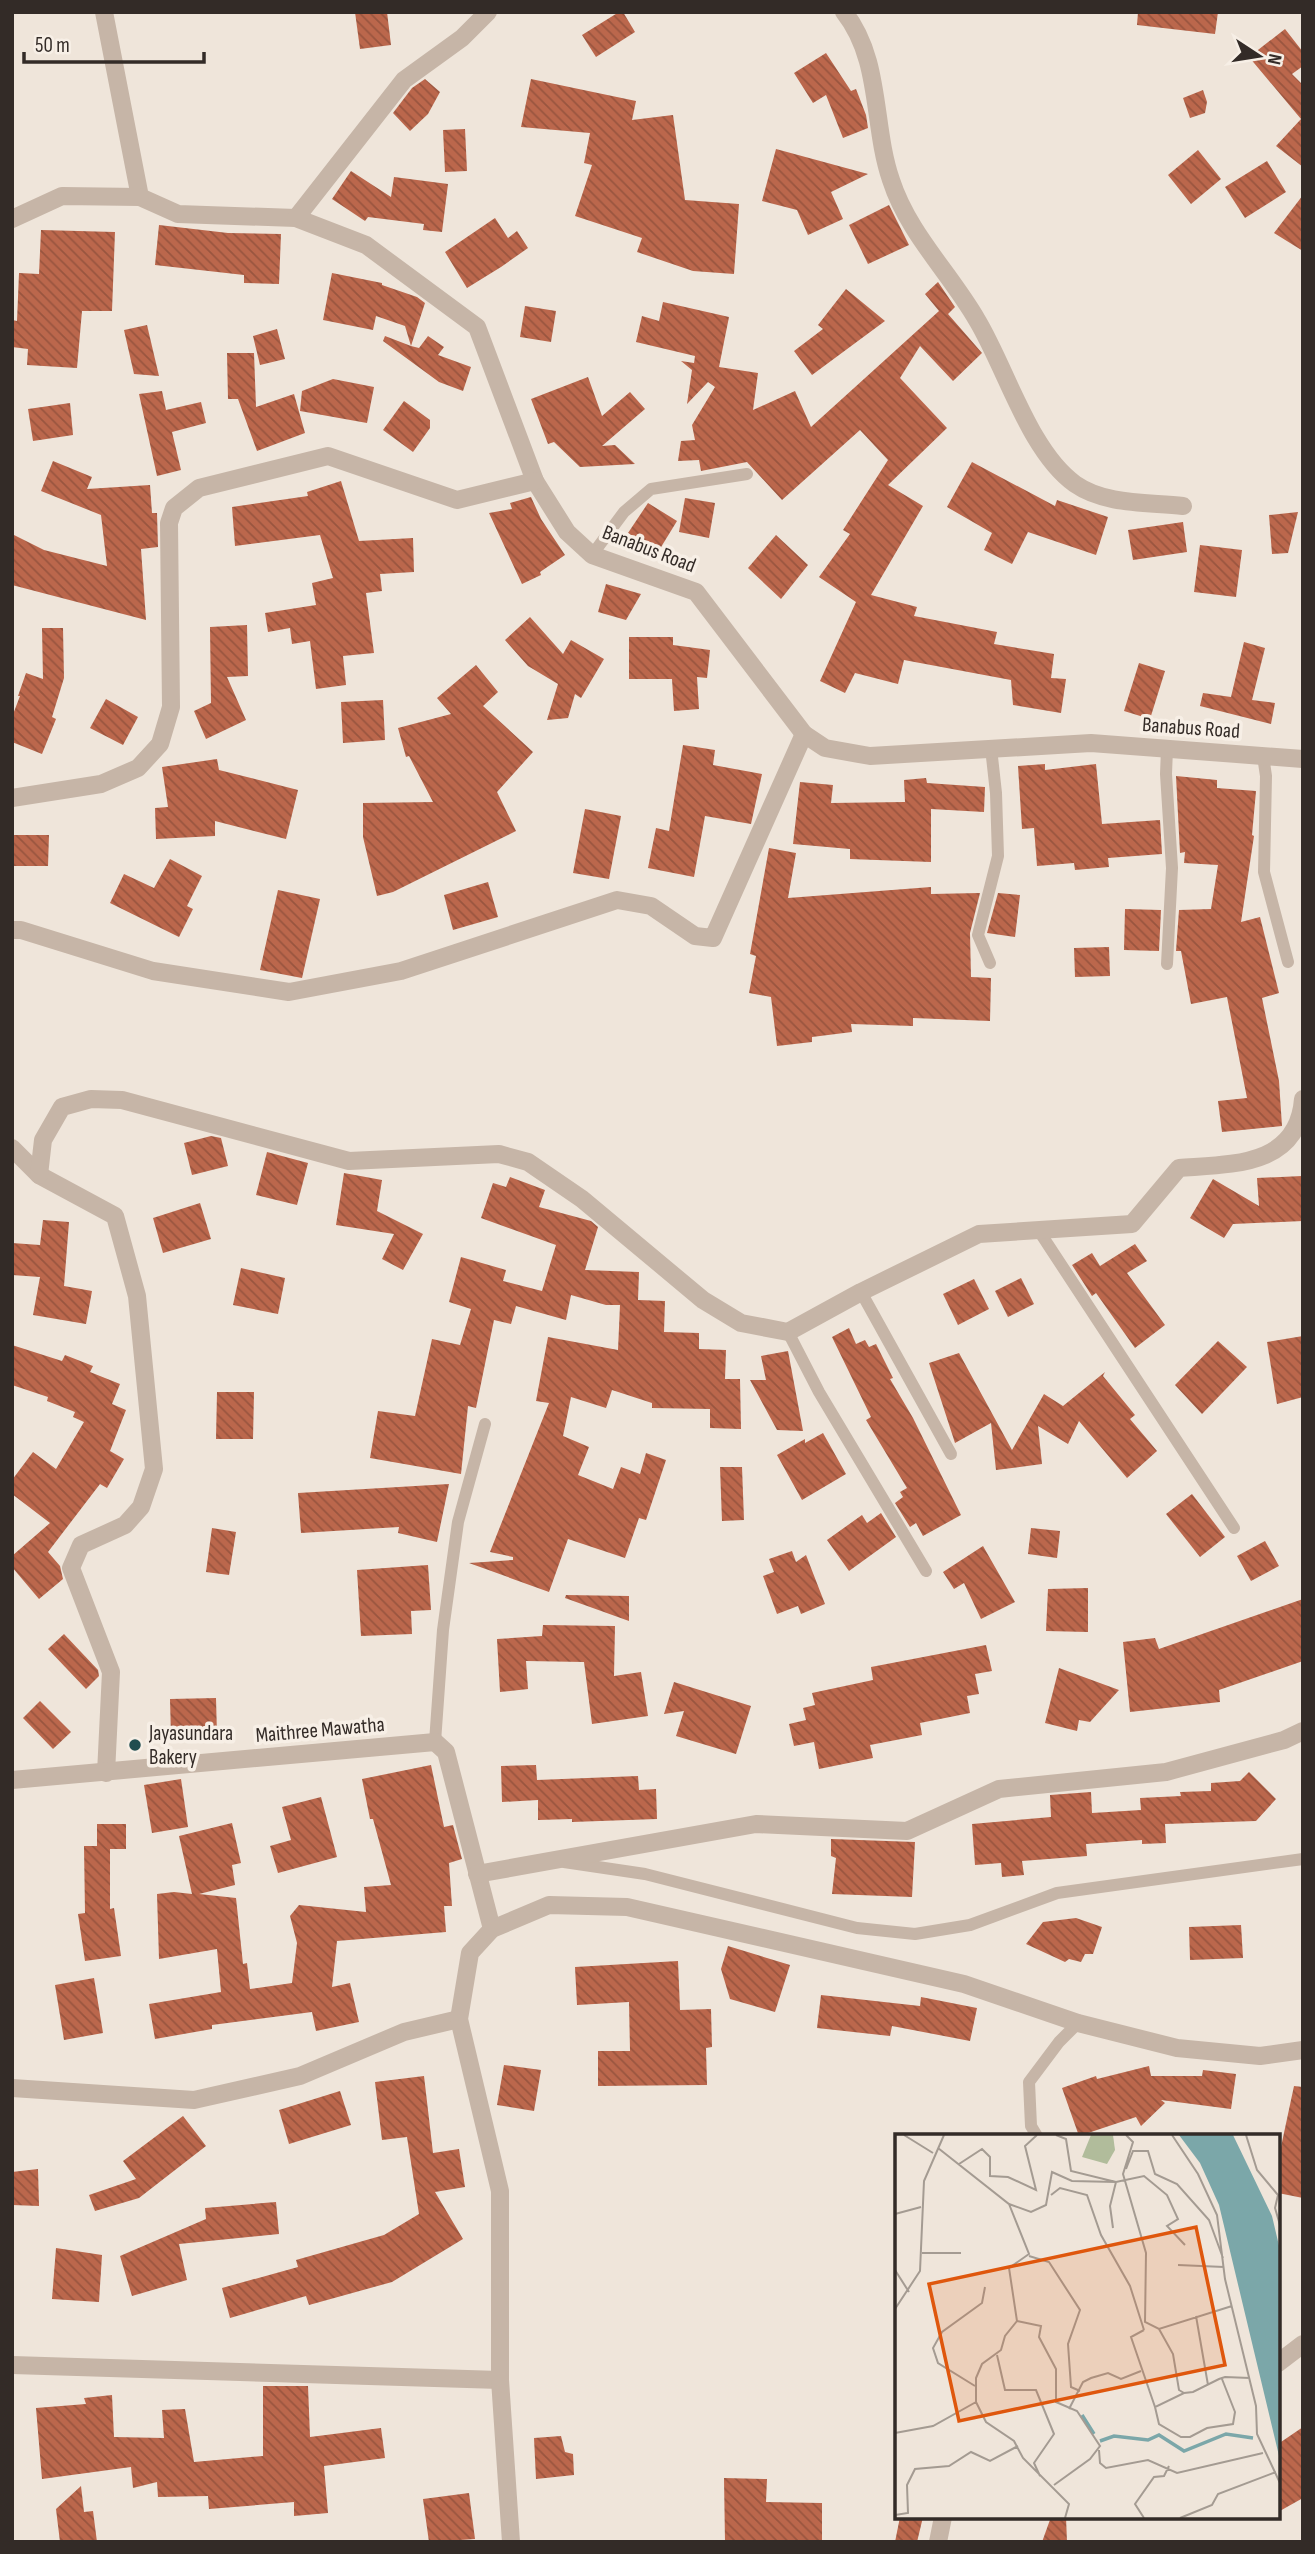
<svg xmlns="http://www.w3.org/2000/svg" width="1315" height="2554" font-family="'Sofia Sans Condensed',sans-serif">
  <style>
    .building { fill: url(#building-back-hatch) }
    .lines { fill: none; stroke-linecap: round; stroke-linejoin: round }
    .lane { stroke: #c6b5a7; stroke-width: 12 }
    .street { stroke: #c6b5a7; stroke-width: 18 }
    .poi-dot { fill: #204d50; stroke: #f7efe6; stroke-width: 2.5 }
    .labels { text-anchor: middle; dominant-baseline: central; stroke-width: 7; stroke-linejoin: round; paint-order: stroke }
    .street-label { font-size: 21px; fill: #332b27; stroke: #f7efe6 }
    .poi-label { font-size: 21px; fill: #332b27; stroke: #f7efe6; text-anchor: start }
    .inset-river { fill: none; stroke: #7ba7a9; stroke-width: 3.5 }
    .inset-road { fill: none; stroke: #a49b92; stroke-width: 2 }
    .view { fill: #df570d; fill-opacity: 0.15; stroke: #df570d; stroke-width: 3.5 }
    .inset-edge { fill: none; stroke: #332b27; stroke-width: 3.5 }
  </style>
  <defs>
    <pattern id="building-back-hatch" width="6" height="6" patternUnits="userSpaceOnUse" patternTransform="scale(1.75)"><rect width="6" height="6" fill="#bb674c"/><path d="M-1 5l2 2M0 0l6 6M5-1l2 2" fill="none" stroke="#99553f"/></pattern>
  </defs>
  <rect width="100%" height="100%" fill="#efe5da"/>
  <!-- building -->
  <g class="building">
    <polygon points="355,12 387,12 391,45 360,49"/>
    <polygon points="619,12 623,12 635,32 596,57 582,35"/>
    <polygon points="1138,12 1218,12 1215,34 1137,25"/>
    <polygon points="1285,29 1303,52 1303,66 1292,74 1303,85 1303,167 1276,146 1301,119 1249,57"/>
    <polygon points="826,53 851,91 856,89 866,115 868,128 843,138 826,95 813,103 794,73"/>
    <polygon points="425,79 440,92 428,114 410,131 393,113 412,88"/>
    <polygon points="531,79 636,101 632,120 673,115 685,200 739,204 734,274 693,271 637,252 642,238 575,216 592,165 584,163 590,133 521,127"/>
    <polygon points="1203,90 1207,102 1205,113 1190,118 1183,98"/>
    <polygon points="465,129 467,171 445,172 443,130"/>
    <polygon points="776,149 868,174 831,192 843,219 808,235 797,210 762,201"/>
    <polygon points="1198,150 1221,179 1191,204 1168,175"/>
    <polygon points="1267,161 1286,192 1245,218 1225,187"/>
    <polygon points="351,171 391,197 394,177 448,184 442,232 423,230 424,224 368,217 365,221 332,199"/>
    <polygon points="1303,195 1303,251 1274,233"/>
    <polygon points="889,205 909,245 868,264 849,225"/>
    <polygon points="495,218 508,238 517,231 528,248 501,267 467,288 445,252"/>
    <polygon points="159,225 228,233 281,234 279,284 244,283 244,275 155,265"/>
    <polygon points="41,230 115,232 112,311 82,311 77,368 27,365 28,349 12,347 12,320 17,321 19,273 39,274"/>
    <polygon points="332,273 382,283 382,285 417,297 425,303 411,346 419,348 428,336 444,347 438,355 471,367 463,391 439,382 383,341 385,336 411,346 405,326 376,316 373,330 323,320"/>
    <polygon points="938,282 955,307 948,314 982,353 953,381 920,346 900,378 947,428 888,485 923,506 871,595 917,607 914,616 997,632 994,644 1054,654 1051,678 1066,679 1061,713 1013,705 1011,680 904,660 898,684 855,673 845,693 820,681 856,602 819,577 850,534 843,530 888,460 860,430 782,500 747,462 701,471 699,460 678,461 681,441 695,440 692,425 715,387 708,382 687,404 692,370 681,361 694,363 695,356 636,342 642,316 659,321 663,302 729,317 719,367 758,373 753,410 795,391 811,427 939,311 925,294"/>
    <polygon points="846,289 885,321 812,375 794,351 823,329 818,325"/>
    <polygon points="525,306 556,311 551,342 520,337"/>
    <polygon points="147,325 159,376 134,374 124,330"/>
    <polygon points="277,329 285,359 260,365 253,336"/>
    <polygon points="227,353 254,353 256,407 294,394 305,433 257,451 238,399 228,399"/>
    <polygon points="588,377 602,416 630,392 645,409 602,446 615,445 635,464 580,467 554,442 548,444 531,399"/>
    <polygon points="333,379 374,387 367,423 300,411 302,391"/>
    <polygon points="162,391 166,410 201,402 206,423 172,432 181,470 157,476 139,394"/>
    <polygon points="404,401 430,420 430,428 413,452 383,430"/>
    <polygon points="70,403 73,435 33,441 28,409"/>
    <polygon points="53,461 92,477 87,489 150,485 152,513 157,513 158,547 141,549 146,620 12,585 12,534 44,550 107,566 101,515 41,491"/>
    <polygon points="972,462 1055,506 1057,500 1108,517 1096,555 1028,532 1012,564 984,550 992,533 947,507"/>
    <polygon points="341,481 359,541 413,538 414,572 380,574 382,591 366,593 374,653 343,656 346,685 316,689 310,641 292,644 290,628 268,632 265,613 316,605 312,583 333,578 320,535 235,546 232,507 308,496 307,492"/>
    <polygon points="531,497 541,519 565,555 540,572 541,575 522,584 489,513 512,509 510,503"/>
    <polygon points="685,498 715,503 709,538 679,532"/>
    <polygon points="648,503 677,521 658,552 628,533"/>
    <polygon points="1298,512 1288,553 1272,554 1269,515"/>
    <polygon points="1183,522 1187,552 1133,560 1128,530"/>
    <polygon points="776,535 808,565 781,599 748,568"/>
    <polygon points="1200,545 1242,550 1236,597 1194,592"/>
    <polygon points="606,584 641,594 626,620 598,612"/>
    <polygon points="530,617 563,654 571,640 604,659 581,698 575,694 568,718 547,720 558,684 528,666 505,640"/>
    <polygon points="247,625 248,676 227,677 246,720 206,739 194,711 211,703 210,627"/>
    <polygon points="42,628 63,628 64,678 52,717 56,719 42,754 12,742 12,717 20,696 18,696 26,673 43,679"/>
    <polygon points="629,637 673,637 673,645 710,650 707,678 697,677 699,709 674,711 672,679 629,679"/>
    <polygon points="1244,642 1265,648 1252,700 1275,703 1271,724 1200,706 1203,693 1231,697"/>
    <polygon points="1139,663 1165,671 1150,719 1124,711"/>
    <polygon points="476,665 498,692 483,706 533,752 497,792 516,831 393,892 377,896 363,837 363,803 433,802 409,756 406,757 398,728 451,714 437,698"/>
    <polygon points="106,699 138,717 123,745 90,728"/>
    <polygon points="383,700 385,740 343,743 341,702"/>
    <polygon points="683,745 715,750 713,765 762,774 751,824 705,816 694,877 648,868 656,828 669,831"/>
    <polygon points="217,759 219,770 298,790 286,839 215,821 215,836 156,839 155,808 168,807 162,767"/>
    <polygon points="1045,764 1045,770 1096,764 1102,824 1160,820 1162,854 1108,858 1109,867 1075,870 1074,863 1037,866 1034,828 1022,829 1018,766"/>
    <polygon points="1176,776 1217,780 1217,788 1256,791 1252,835 1254,836 1241,922 1260,917 1279,993 1262,998 1279,1081 1282,1126 1222,1132 1218,1101 1247,1098 1227,997 1191,1004 1181,951 1176,951 1179,910 1211,909 1218,865 1184,863 1185,852 1180,853"/>
    <polygon points="926,778 927,783 985,787 984,812 931,809 931,862 850,859 850,849 793,844 800,782 833,785 831,803 905,802 904,780"/>
    <polygon points="585,809 621,816 609,879 573,873"/>
    <polygon points="12,835 49,835 48,866 12,866"/>
    <polygon points="769,848 796,853 788,898 931,887 931,894 980,893 970,933 971,977 991,978 990,1021 913,1018 913,1026 851,1024 852,1032 812,1037 812,1042 777,1046 771,997 749,993 756,956 750,954"/>
    <polygon points="170,859 202,876 187,906 193,909 179,937 110,903 124,874 154,888"/>
    <polygon points="488,882 498,917 453,930 444,895"/>
    <polygon points="278,890 320,899 302,978 260,970"/>
    <polygon points="998,893 1020,895 1015,937 987,933"/>
    <polygon points="1125,909 1161,910 1159,951 1124,950"/>
    <polygon points="1109,947 1110,976 1075,977 1074,948"/>
    <polygon points="211,1136 221,1138 228,1166 192,1175 184,1143"/>
    <polygon points="267,1152 308,1163 297,1205 256,1195"/>
    <polygon points="344,1173 382,1180 377,1211 423,1234 403,1270 382,1259 394,1234 336,1225"/>
    <polygon points="1302,1176 1303,1221 1233,1224 1224,1238 1190,1218 1213,1179 1259,1206 1257,1178"/>
    <polygon points="510,1177 545,1190 539,1207 591,1221 598,1227 585,1270 639,1272 638,1300 665,1301 664,1332 699,1333 699,1349 726,1350 725,1379 740,1379 741,1429 710,1428 710,1409 652,1408 652,1403 612,1390 606,1408 571,1397 563,1436 589,1447 578,1475 613,1489 621,1467 640,1474 646,1453 666,1460 646,1520 639,1518 625,1558 568,1539 549,1592 469,1563 513,1560 513,1557 490,1552 549,1403 536,1401 548,1337 618,1350 620,1305 606,1305 571,1295 566,1320 516,1306 511,1324 494,1320 476,1408 468,1406 461,1474 370,1458 378,1411 415,1416 432,1339 460,1345 471,1309 449,1302 461,1257 506,1270 503,1281 542,1291 556,1245 481,1218 493,1183 506,1187"/>
    <polygon points="200,1203 211,1239 163,1253 153,1218"/>
    <polygon points="43,1220 69,1222 64,1286 92,1291 86,1324 33,1315 40,1277 12,1275 12,1243 40,1245"/>
    <polygon points="1135,1244 1147,1261 1127,1273 1165,1325 1135,1348 1096,1293 1092,1296 1072,1265 1092,1253 1100,1266"/>
    <polygon points="241,1268 285,1278 278,1314 233,1305"/>
    <polygon points="1021,1278 1034,1304 1008,1317 995,1291"/>
    <polygon points="974,1279 989,1309 958,1325 943,1294"/>
    <polygon points="849,1328 856,1344 865,1340 869,1347 876,1344 893,1378 890,1379 913,1418 961,1515 923,1536 916,1523 910,1527 895,1503 903,1497 900,1492 907,1488 866,1420 871,1417 832,1337"/>
    <polygon points="1303,1336 1303,1397 1277,1404 1267,1342"/>
    <polygon points="1218,1341 1247,1367 1202,1414 1175,1385"/>
    <polygon points="12,1345 62,1361 65,1355 93,1366 90,1372 120,1384 112,1404 126,1410 110,1451 124,1459 107,1488 100,1484 48,1552 60,1566 63,1579 39,1599 12,1567 12,1556 50,1523 12,1494 12,1480 33,1452 56,1469 84,1422 73,1417 75,1412 47,1401 48,1397 12,1385"/>
    <polygon points="788,1351 803,1431 777,1430 750,1380 766,1380 761,1356"/>
    <polygon points="959,1353 1012,1450 1044,1394 1063,1406 1105,1372 1103,1376 1135,1415 1130,1419 1157,1451 1127,1478 1079,1421 1068,1444 1038,1426 1042,1464 996,1470 991,1423 955,1443 929,1363"/>
    <polygon points="217,1392 254,1392 253,1439 216,1439"/>
    <polygon points="823,1433 846,1474 802,1500 777,1455 805,1439 805,1443"/>
    <polygon points="720,1467 742,1467 744,1520 722,1521"/>
    <polygon points="449,1484 437,1542 398,1533 399,1527 301,1533 298,1493"/>
    <polygon points="1192,1494 1225,1537 1200,1557 1166,1514"/>
    <polygon points="881,1513 896,1537 849,1571 827,1540 862,1515 867,1523"/>
    <polygon points="212,1528 236,1532 229,1575 206,1572"/>
    <polygon points="1031,1528 1060,1531 1057,1558 1028,1554"/>
    <polygon points="1265,1541 1279,1566 1251,1581 1237,1556"/>
    <polygon points="983,1546 1015,1602 981,1619 964,1583 954,1589 943,1572"/>
    <polygon points="792,1551 796,1562 806,1555 825,1604 801,1614 798,1606 777,1614 763,1576 774,1572 769,1559"/>
    <polygon points="428,1565 431,1610 411,1611 412,1634 361,1636 357,1570"/>
    <polygon points="1088,1588 1088,1632 1046,1631 1048,1589"/>
    <polygon points="566,1595 629,1596 629,1621 565,1598"/>
    <polygon points="1303,1599 1303,1661 1219,1690 1220,1702 1130,1712 1123,1642 1155,1638 1159,1649"/>
    <polygon points="543,1625 615,1626 614,1676 641,1672 648,1716 592,1724 584,1662 526,1661 528,1689 500,1692 497,1639 542,1636"/>
    <polygon points="64,1634 98,1670 99,1676 86,1689 48,1649"/>
    <polygon points="986,1645 992,1671 975,1674 979,1694 967,1696 970,1713 920,1723 922,1735 870,1745 873,1758 819,1769 814,1742 794,1746 789,1724 806,1720 803,1708 815,1705 812,1693 873,1680 871,1667"/>
    <polygon points="1059,1668 1119,1690 1090,1722 1079,1720 1077,1731 1045,1723"/>
    <polygon points="674,1682 751,1706 736,1754 676,1736 684,1711 664,1714"/>
    <polygon points="216,1698 217,1735 171,1737 170,1699"/>
    <polygon points="40,1701 71,1732 53,1749 23,1718"/>
    <polygon points="431,1765 444,1827 453,1825 462,1859 449,1863 452,1906 444,1906 446,1932 337,1941 332,1987 350,1983 359,2022 316,2031 312,2012 212,2025 212,2029 155,2039 149,2004 221,1992 217,1949 159,1959 157,1894 174,1892 192,1894 179,1836 232,1823 241,1863 232,1865 235,1885 199,1894 236,1898 243,1964 247,1963 250,1989 292,1983 297,1943 290,1916 299,1905 366,1912 364,1887 391,1885 373,1819 370,1819 362,1779"/>
    <polygon points="536,1765 537,1780 638,1776 639,1790 656,1789 657,1819 572,1822 572,1819 538,1820 538,1800 502,1802 501,1766"/>
    <polygon points="1249,1772 1276,1799 1256,1821 1165,1824 1166,1843 1142,1844 1142,1840 1086,1844 1087,1856 1022,1861 1024,1875 1002,1877 1001,1863 975,1865 972,1824 1051,1817 1050,1795 1091,1792 1092,1813 1141,1810 1140,1798 1181,1796 1180,1792 1211,1791 1211,1783 1240,1781"/>
    <polygon points="181,1779 188,1827 152,1833 144,1785"/>
    <polygon points="321,1797 337,1857 278,1873 270,1846 291,1840 282,1807"/>
    <polygon points="97,1824 126,1824 126,1849 110,1849 110,1909 114,1908 121,1956 85,1961 78,1914 85,1913 84,1846 97,1846"/>
    <polygon points="831,1839 915,1842 912,1897 832,1894 836,1858 831,1856"/>
    <polygon points="1076,1918 1102,1927 1093,1954 1085,1954 1081,1962 1069,1959 1065,1962 1026,1944 1043,1922"/>
    <polygon points="1241,1925 1243,1958 1190,1960 1189,1927"/>
    <polygon points="728,1946 790,1965 775,2012 730,1999 721,1969"/>
    <polygon points="678,1961 680,2010 711,2009 712,2047 706,2048 707,2085 598,2086 598,2051 630,2051 629,2002 577,2005 575,1967"/>
    <polygon points="94,1978 103,2033 64,2040 55,1985"/>
    <polygon points="821,1995 920,2006 921,1997 977,2008 970,2041 892,2026 890,2036 817,2028"/>
    <polygon points="504,2065 541,2070 534,2111 497,2105"/>
    <polygon points="1149,2066 1151,2076 1202,2076 1203,2070 1236,2074 1231,2109 1161,2100 1165,2103 1141,2126 1136,2117 1079,2136 1062,2088 1096,2076 1097,2079"/>
    <polygon points="424,2076 433,2153 459,2149 465,2187 435,2192 463,2239 392,2282 309,2305 306,2296 230,2318 222,2288 298,2267 296,2260 384,2235 419,2214 407,2137 382,2140 375,2082"/>
    <polygon points="1294,2086 1303,2087 1303,2198 1278,2193 1278,2161"/>
    <polygon points="340,2091 351,2125 289,2144 279,2110"/>
    <polygon points="183,2116 206,2146 139,2198 95,2211 89,2195 136,2179 123,2161"/>
    <polygon points="38,2169 39,2206 12,2205 12,2172"/>
    <polygon points="276,2202 279,2234 179,2244 187,2280 132,2296 120,2256 206,2219 205,2208"/>
    <polygon points="56,2248 102,2255 99,2302 52,2299"/>
    <polygon points="263,2386 308,2386 310,2437 381,2428 385,2458 324,2466 328,2513 294,2516 294,2502 209,2509 208,2496 158,2497 157,2482 133,2488 131,2467 42,2479 36,2408 86,2404 84,2398 112,2395 114,2437 164,2438 162,2410 185,2409 194,2462 263,2456"/>
    <polygon points="1303,2427 1303,2498 1278,2512 1278,2444"/>
    <polygon points="561,2436 565,2452 573,2454 574,2475 536,2479 534,2438"/>
    <polygon points="724,2478 767,2479 766,2502 822,2503 822,2542 725,2542"/>
    <polygon points="81,2486 84,2512 93,2511 97,2542 60,2542 56,2509"/>
    <polygon points="469,2493 475,2539 429,2542 423,2499"/>
    <polygon points="900,2517 923,2517 917,2542 895,2542"/>
    <polygon points="1051,2517 1066,2517 1067,2542 1042,2542"/>
  </g>
  <g class="lines">
    <!-- lane -->
    <g class="lane">
      <polyline points="592,555 624,512 651,489 747,474"/>
      <polyline points="1167,749 1166,774 1172,868 1167,964"/>
      <polyline points="1263,756 1266,776 1264,872 1288,962"/>
      <polyline points="990,963 978,935 998,856 996,793 991,748"/>
      <polyline points="1039,1231 1234,1528"/>
      <polyline points="861,1292 951,1454"/>
      <polyline points="788,1332 819,1392 926,1571"/>
      <polyline points="435,1742 443,1630 458,1522 485,1424"/>
      <polyline points="564,1862 645,1874 857,1928 915,1934 970,1925 1057,1893 1303,1859"/>
      <polyline points="1037,2136 1031,2126 1029,2082 1059,2042 1078,2023"/>
    </g>
    <!-- street -->
    <g class="street">
      <polyline points="104,12 140,197 178,214 296,218 366,245 477,327 535,481 567,532 592,555 696,592 804,734 825,748 870,756 1091,743 1303,759"/>
      <path d="M844 12C882 60 872 125 891 180 908 233 950 273 977 320 1006 368 1029 451 1075 484 1105 505 1147 502 1183 506"/>
      <polyline points="296,218 404,80 462,38 488,12"/>
      <polyline points="12,219 62,196 140,197"/>
      <polyline points="12,798 101,784 138,768 160,744 171,707 169,523 174,508 199,488 328,456 457,500 535,481"/>
      <polyline points="12,930 21,930 153,971 289,992 401,971 617,900 651,906 695,936 713,938 804,734"/>
      <polyline points="12,1148 39,1175 115,1216 137,1296 154,1469 141,1507 125,1525 81,1545 71,1568 111,1672 106,1773"/>
      <path d="M39 1175 43 1140 62 1107 91 1099 122 1100 349 1161 499 1154 528 1162 582 1199 703 1300 741 1323 788 1332 861 1292 979 1234 1132 1224 1179 1168C1231 1164 1298 1167 1303 1099"/>
      <polyline points="12,1780 435,1742 446,1752 492,1929"/>
      <polyline points="477,1874 756,1824 907,1831 999,1789 1166,1772 1284,1740 1303,1731"/>
      <polyline points="12,2088 194,2100 300,2076 404,2032 459,2019"/>
      <polyline points="1278,2363 1303,2344"/>
      <polyline points="12,2365 500,2380"/>
      <polyline points="511,2542 500,2380 500,2191 459,2019 470,1953 492,1929 549,1905 627,1907 964,1984 1078,2023 1177,2048 1260,2056 1303,2050"/>
      <polyline points="938,2542 943,2517"/>
    </g>
  </g>
  <!-- markers -->
  <circle class="poi-dot" cx="135" cy="1745" r="7"/>
  <g class="labels">
    <!-- street labels -->
    <g class="street-label">
      <text transform="translate(649 549) rotate(21)">Banabus Road</text>
      <text transform="translate(1191 728) rotate(4)">Banabus Road</text>
      <text transform="translate(320 1730) rotate(-5)">Maithree Mawatha</text>
    </g>
    <!-- poi labels -->
    <g class="poi-label">
      <text x="149" y="1733">Jayasundara<tspan x="149" dy="24">Bakery</tspan></text>
    </g>
  </g>
  <!-- overview -->
  <g transform="translate(895 2134)">
    <rect width="385" height="385" fill="#efe5da"/>
    <path d="M196 1H218L220 16 212 30 187 23Z" fill="#b1bc9b"/>
    <path d="M284 1H338L377 82 385 116V326L324 71 305 29Z" fill="#7ba7a9"/>
    <path class="inset-river" d="M187 281 199 300M205 307 219 302 253 306 264 301 289 317 331 300 358 304"/>
    <path class="inset-road" d="M9 1 38 19M161 1 171 5 176 37 221 48 215 72 218 94M231 1 238 8 228 40 251 119 250 188 264 195 337 172M277 1 303 40 322 81 330 145 361 272 362 300 385 349M351 1 362 36 383 61 380 74 385 91M43 14 114 70 136 78 151 71 157 38 177 47 221 48 249 42 272 61 283 85 272 92 290 111M64 30 87 15 95 23V42L113 43 141 56 130 12 142 1M231 35 238 17H253L260 40 282 50 314 86 328 124M156 61 165 54 192 61 206 101 235 152 249 196M0 80 26 73M27 119H66M134 122 154 128 185 176 173 210 176 253 185 257M283 131 329 133M0 136 14 158M0 175 25 137 29 47 49 1M301 182 313 251M122 187 146 192 144 203 161 235V268L182 277 205 312 195 325 159 351M264 195 278 220 284 256 289 259M249 196 236 203 260 273M102 221 110 256H141L159 300 139 329 145 342M327 245 340 278 338 290 312 294 295 303H286L264 290 260 273 289 259 298 258 324 245 330 243 355 244M80 252 43 229 38 214 47 198 87 169 90 153M81 268 91 288 119 307 128 324 174 370 170 384M174 275 188 248 196 244 213 239 226 245 246 237M0 299 38 292 81 268V244L87 230 106 216 110 202 122 187 114 134 134 120 114 70M204 316 205 329 211 334 253 326 282 339 368 319M0 381 13 379 12 351 20 335 54 332 76 318 95 327 123 312M249 384 240 370 259 343 269 342 274 332M285 384 317 371 323 360 381 338"/>
    <path class="view" d="M301 93 330 231 64 287 34 150Z"/>
    <rect width="385" height="385" class="inset-edge"/>
  </g>
  <!-- border -->
  <rect width="1315" height="2554" fill="none" stroke="#332b27" stroke-width="28"/>
  <!-- north arrow -->
  <g transform="translate(1259 56) rotate(102)" stroke="#f7efe6" stroke-width="5" paint-order="stroke">
  <path d="M0-5L12 26L0 18L-12 26Z" fill="#332b27"/>
  <text y="-10" font-size="19" font-weight="bold" text-anchor="middle" fill="#332b27">N</text>
  </g>
  <!-- scale -->
  <path d="M24 52v10h180v-10" fill="none" stroke="#332b27" stroke-width="3.5"/>
  <text x="35" y="52" font-size="21" fill="#332b27" stroke="#f7efe6" stroke-width="5" paint-order="stroke">50 m</text>
</svg>
